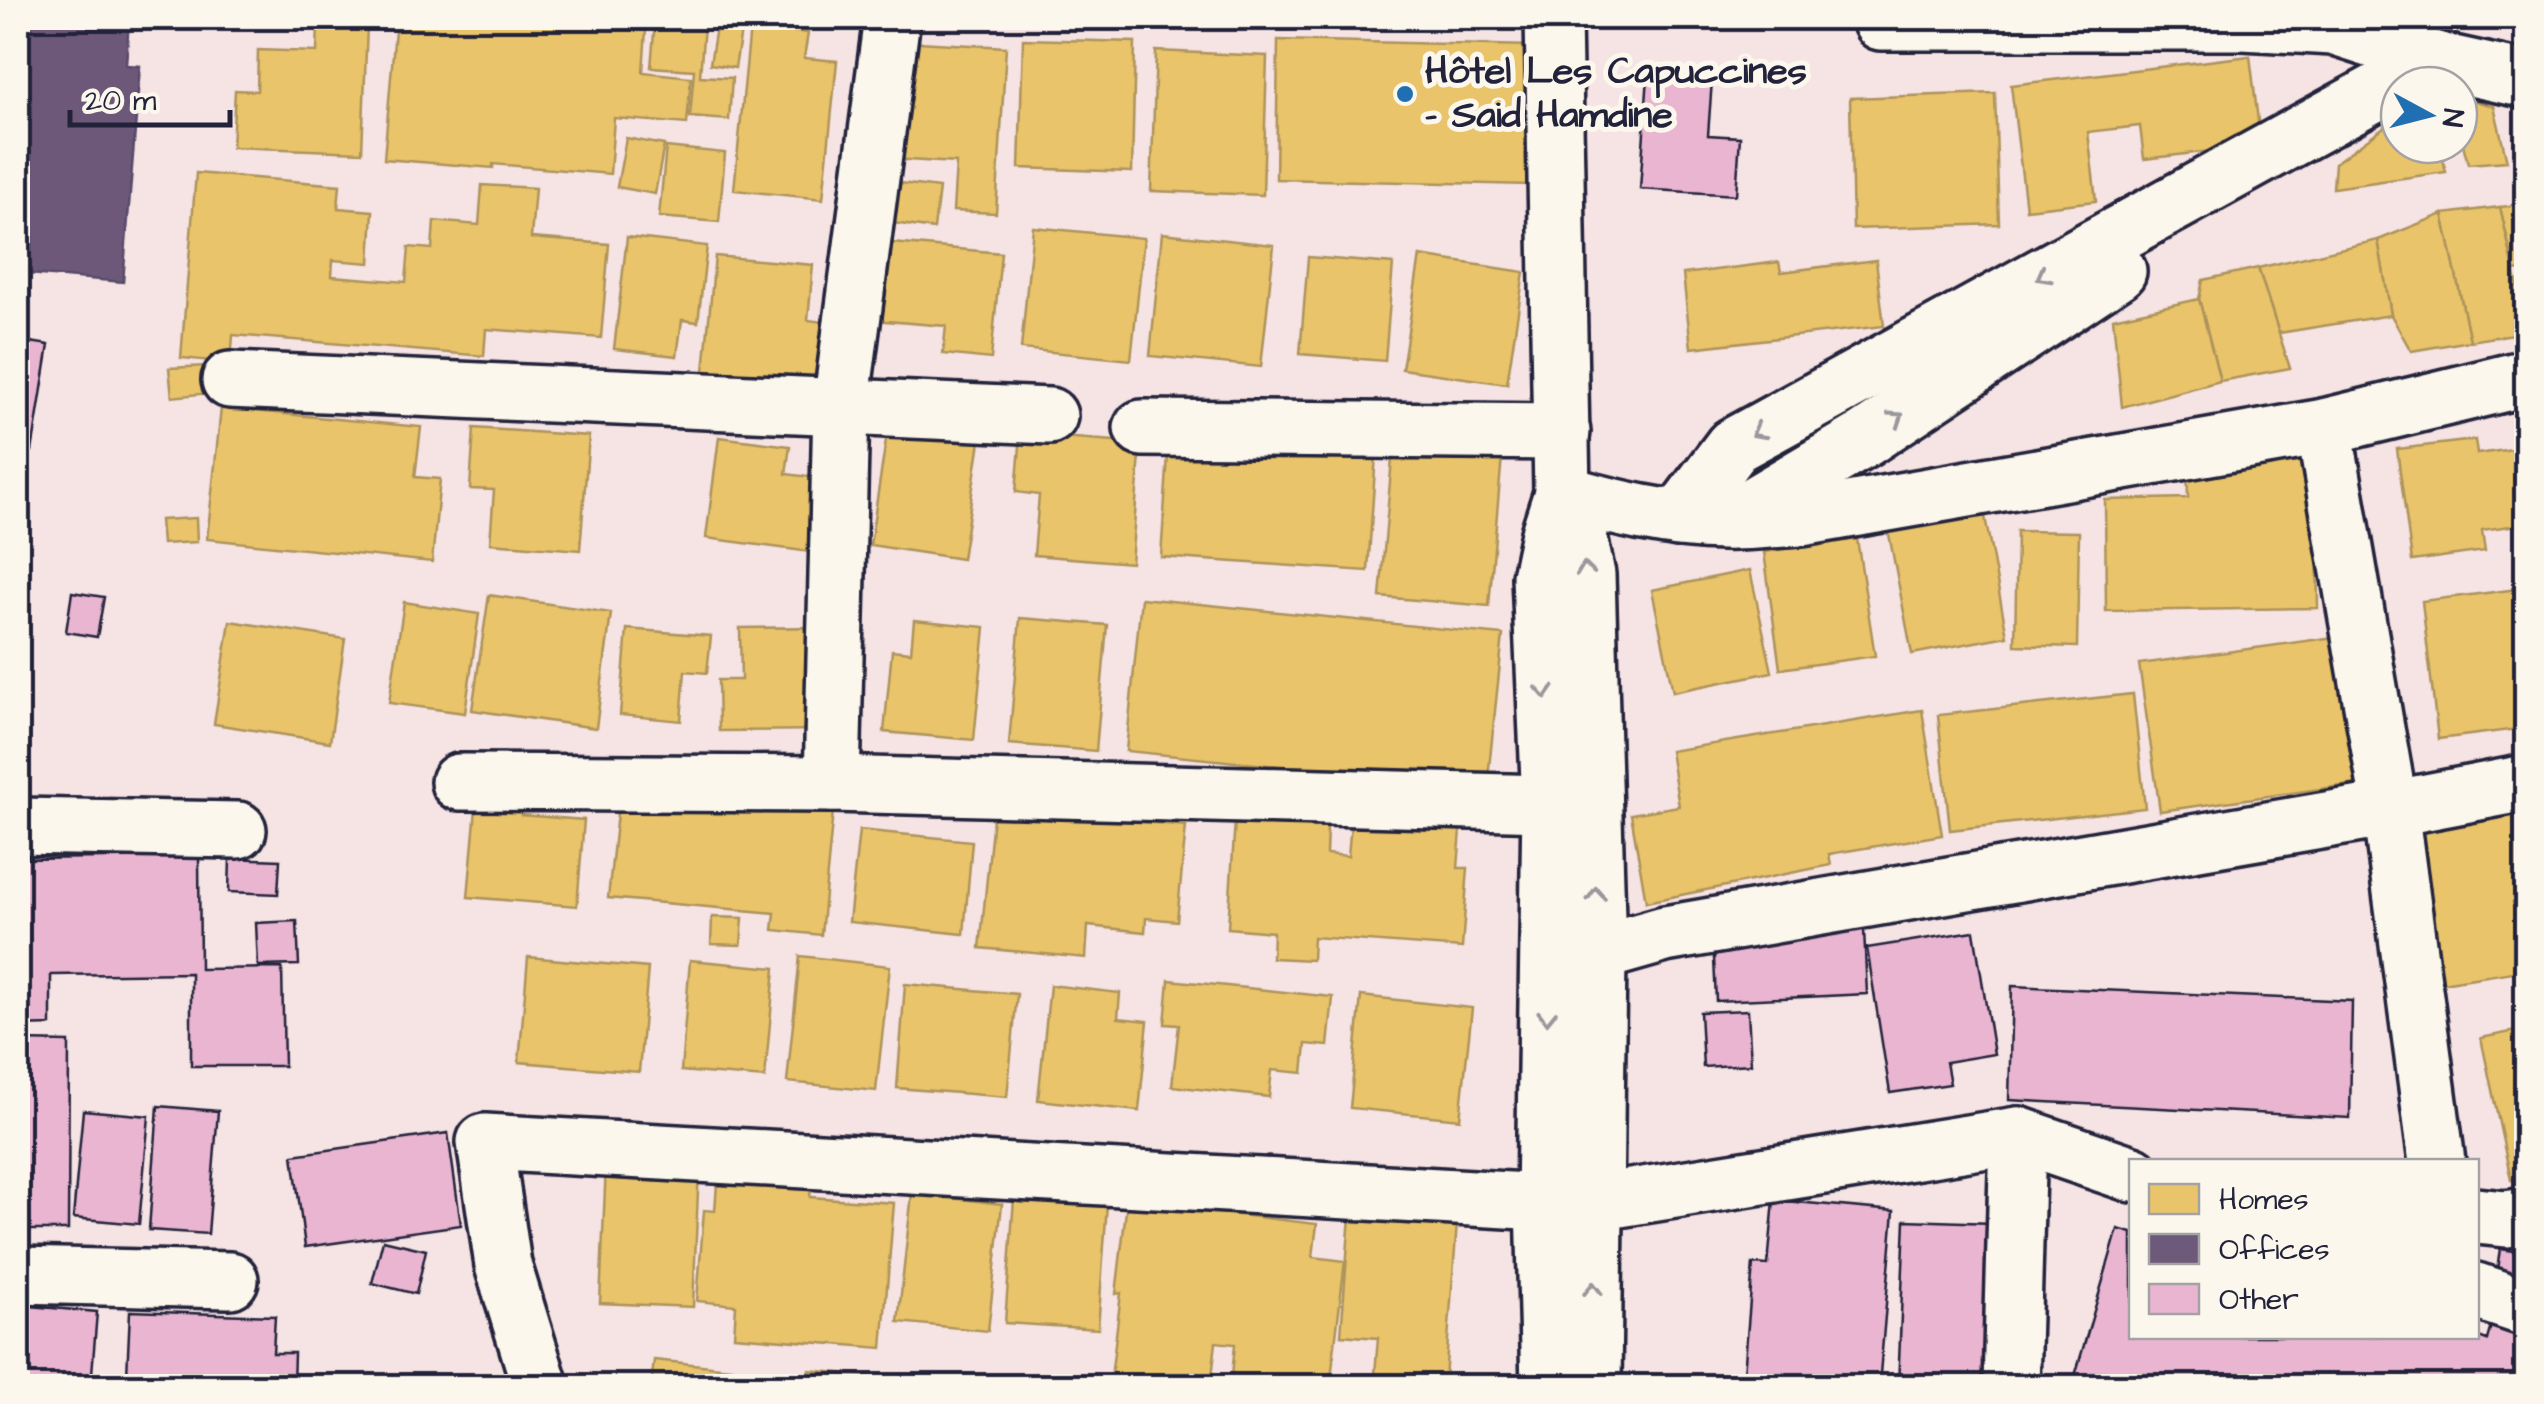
<svg xmlns="http://www.w3.org/2000/svg" width="2544" height="1404" font-family="'Architects Daughter',sans-serif">
  <style>
    .homes { fill: #e9c46a; stroke: #ad935c; stroke-width: 2.5 }
    .offices { fill: #6d597a; stroke: #564867; stroke-width: 2.5 }
    .building { fill: #eab5d0; stroke: #22223b; stroke-width: 2.5 }
    .lines { fill: none; stroke-linecap: round; stroke-linejoin: round }
    .minor-casing { stroke: #22223b; stroke-width: 62 }
    .minor { stroke: #fbf7ec; stroke-width: 55 }
    .oneway { stroke: #99979c }
    .poi-dot { fill: #1f6fb2; stroke: #fbf7ec; stroke-width: 4 }
    .labels { text-anchor: middle; dominant-baseline: central; stroke-width: 10; stroke-linejoin: round; paint-order: stroke }
    .poi-label { font-size: 38px; font-weight: bold; fill: #22223b; stroke: #fbf7ec; text-anchor: start }
  </style>
  <rect width="100%" height="100%" fill="#f6e3e4"/>
  <filter id="ink" filterUnits="userSpaceOnUse"><feTurbulence type="fractalNoise" baseFrequency=".01" numOctaves="2"/><feDisplacementMap in="SourceGraphic" scale="20" xChannelSelector="R" yChannelSelector="G"/><feConvolveMatrix kernelMatrix="1 2 1 2 8 2 1 2 1" color-interpolation-filters="sRGB"/></filter>
  <g filter="url(#ink)">
    <!-- homes -->
    <g class="homes">
      <polygon points="179,18 204,18 204,28 179,29"/>
      <polygon points="396,18 496,18 646,30 643,72 691,77 687,124 614,118 610,174 493,164 493,168 384,159"/>
      <polygon points="655,21 704,25 700,76 732,78 729,120 690,117 694,70 651,67"/>
      <polygon points="717,21 742,25 735,68 710,64"/>
      <polygon points="318,24 367,25 362,152 232,147 235,90 257,91 258,50 317,52"/>
      <polygon points="750,27 808,33 804,58 837,61 823,199 734,190"/>
      <polygon points="1023,39 1135,42 1132,172 1019,168"/>
      <polygon points="1278,40 1534,46 1531,185 1276,179"/>
      <polygon points="900,41 1006,47 996,213 953,211 956,163 892,159"/>
      <polygon points="1156,51 1267,56 1263,195 1151,191"/>
      <polygon points="2250,56 2261,145 2144,159 2140,126 2088,132 2096,201 2026,209 2011,85"/>
      <polygon points="1995,93 1999,224 1853,229 1850,98"/>
      <polygon points="2459,97 2494,106 2507,161 2468,164 2459,128"/>
      <polygon points="2399,116 2399,145 2440,145 2446,172 2333,188 2335,163"/>
      <polygon points="626,138 664,145 655,194 617,187"/>
      <polygon points="666,147 725,153 719,222 659,217"/>
      <polygon points="196,173 340,185 338,208 373,211 370,263 333,260 332,276 406,282 409,247 432,249 434,221 479,225 482,185 535,188 531,238 609,244 601,338 486,329 484,356 233,335 231,363 181,358"/>
      <polygon points="878,180 939,188 934,229 872,220"/>
      <polygon points="2526,204 2526,269 2515,271 2500,207"/>
      <polygon points="2500,207 2526,323 2526,332 2470,341 2443,214"/>
      <polygon points="2443,214 2470,341 2411,351 2391,315 2378,240"/>
      <polygon points="1033,227 1144,238 1131,360 1021,349"/>
      <polygon points="1162,233 1274,245 1261,367 1150,356"/>
      <polygon points="627,237 707,246 698,322 682,320 677,356 614,349"/>
      <polygon points="2378,240 2391,315 2279,333 2258,268"/>
      <polygon points="881,242 1001,253 991,359 943,354 946,326 874,320"/>
      <polygon points="715,256 813,265 808,320 824,322 819,381 704,371"/>
      <polygon points="1420,256 1524,272 1507,384 1402,369"/>
      <polygon points="1308,257 1393,264 1385,361 1300,354"/>
      <polygon points="1876,260 1884,326 1691,348 1683,274 1779,262 1781,272"/>
      <polygon points="2258,268 2290,368 2220,381 2199,299 2203,280"/>
      <polygon points="2199,299 2220,381 2122,407 2113,318"/>
      <polygon points="207,366 210,393 172,397 169,368"/>
      <polygon points="221,408 421,427 415,477 440,479 432,562 207,539"/>
      <polygon points="888,427 980,441 962,559 870,545"/>
      <polygon points="474,428 589,436 580,550 490,543 494,490 470,489"/>
      <polygon points="1021,434 1141,443 1131,563 1034,555 1039,495 1016,492"/>
      <polygon points="719,437 790,446 786,474 835,480 826,554 706,538"/>
      <polygon points="1169,440 1376,454 1368,571 1161,557"/>
      <polygon points="2475,440 2477,454 2513,449 2524,524 2482,530 2485,551 2412,561 2397,449"/>
      <polygon points="1393,447 1502,456 1489,606 1380,597"/>
      <polygon points="2316,461 2318,608 2106,611 2105,500 2188,498 2187,463"/>
      <polygon points="1984,511 2007,636 1912,654 1888,529"/>
      <polygon points="196,518 197,542 162,544 160,520"/>
      <polygon points="2017,531 2079,532 2077,647 2015,645"/>
      <polygon points="1857,539 1875,656 1780,669 1764,552"/>
      <polygon points="1750,570 1772,672 1673,692 1652,590"/>
      <polygon points="2526,588 2526,728 2438,739 2422,601"/>
      <polygon points="489,595 611,613 596,728 472,710"/>
      <polygon points="1141,598 1503,635 1487,787 1126,751"/>
      <polygon points="404,602 479,614 465,713 389,703"/>
      <polygon points="1020,618 1107,625 1096,751 1009,744"/>
      <polygon points="914,620 985,627 974,740 884,732 892,650 911,652"/>
      <polygon points="230,621 345,639 330,742 214,724"/>
      <polygon points="828,627 829,730 719,731 718,680 741,680 740,628"/>
      <polygon points="627,629 711,636 707,673 685,671 681,721 620,715"/>
      <polygon points="2342,636 2363,783 2160,811 2139,664"/>
      <polygon points="2133,694 2145,808 1950,830 1938,715"/>
      <polygon points="1922,710 1942,835 1829,854 1831,865 1646,902 1631,814 1679,806 1670,751"/>
      <polygon points="619,794 834,801 821,935 773,930 775,913 608,898"/>
      <polygon points="2526,794 2526,970 2442,983 2416,811"/>
      <polygon points="477,797 522,801 521,815 584,820 577,906 468,897"/>
      <polygon points="994,807 1186,826 1177,921 1146,918 1145,932 1088,926 1086,958 980,948"/>
      <polygon points="1235,819 1327,826 1326,854 1348,856 1351,823 1461,830 1458,868 1468,868 1462,948 1313,937 1312,960 1272,958 1273,932 1228,928"/>
      <polygon points="859,830 972,841 964,934 849,922"/>
      <polygon points="712,917 743,918 741,945 711,944"/>
      <polygon points="800,956 890,966 876,1091 787,1082"/>
      <polygon points="528,957 648,968 639,1072 519,1062"/>
      <polygon points="690,960 775,968 765,1078 681,1071"/>
      <polygon points="1169,980 1333,997 1328,1046 1306,1044 1303,1073 1272,1070 1269,1097 1172,1086 1179,1025 1165,1024"/>
      <polygon points="905,984 1017,994 1007,1097 897,1088"/>
      <polygon points="1050,985 1120,993 1118,1018 1148,1021 1139,1111 1038,1100"/>
      <polygon points="1361,996 1472,1008 1460,1119 1350,1108"/>
      <polygon points="2526,1029 2526,1177 2511,1180 2481,1038"/>
      <polygon points="606,1164 699,1168 693,1307 600,1303"/>
      <polygon points="718,1170 812,1177 810,1197 894,1203 882,1348 734,1336 736,1305 697,1301 704,1210 715,1211"/>
      <polygon points="912,1193 1002,1204 988,1331 898,1322"/>
      <polygon points="1014,1198 1107,1204 1098,1329 1005,1323"/>
      <polygon points="1127,1202 1317,1224 1313,1257 1345,1261 1330,1386 1231,1386 1235,1344 1216,1342 1211,1386 1110,1386 1121,1293 1116,1294"/>
      <polygon points="1350,1215 1457,1223 1445,1379 1375,1374 1378,1338 1341,1335"/>
      <polygon points="654,1360 788,1374 786,1386 651,1386"/>
      <polygon points="809,1370 970,1386 807,1386"/>
    </g>
    <!-- offices -->
    <polygon class="offices" points="18,18 129,18 126,65 140,66 123,282 18,273"/>
    <!-- building -->
    <g class="building">
      <polygon points="1648,76 1712,80 1708,135 1740,137 1736,195 1640,189"/>
      <polygon points="18,340 49,345 32,451 18,449"/>
      <polygon points="72,592 104,597 97,637 66,632"/>
      <polygon points="199,857 200,969 282,968 284,1066 191,1066 191,973 51,975 51,1025 18,1026 18,859"/>
      <polygon points="230,858 280,860 278,894 229,892"/>
      <polygon points="297,921 299,965 258,966 256,923"/>
      <polygon points="1864,929 1867,994 1716,1001 1713,937"/>
      <polygon points="1974,931 1994,1054 1946,1062 1950,1084 1890,1093 1867,948"/>
      <polygon points="2012,986 2352,1001 2350,1118 2009,1100"/>
      <polygon points="1748,1010 1751,1064 1703,1067 1700,1012"/>
      <polygon points="22,1041 69,1042 68,1230 18,1230 18,1113 21,1113"/>
      <polygon points="158,1106 218,1111 208,1234 149,1230"/>
      <polygon points="83,1110 149,1116 139,1224 73,1218"/>
      <polygon points="448,1133 461,1225 305,1247 293,1155"/>
      <polygon points="1774,1200 1894,1211 1879,1386 1743,1386 1753,1264 1768,1265"/>
      <polygon points="1905,1220 1993,1223 1987,1386 1898,1386"/>
      <polygon points="2118,1229 2132,1233 2132,1336 2476,1336 2487,1340 2492,1322 2526,1332 2526,1386 2072,1386"/>
      <polygon points="383,1240 426,1250 416,1294 372,1283"/>
      <polygon points="2500,1249 2526,1253 2526,1280 2496,1276"/>
      <polygon points="18,1305 97,1312 91,1386 18,1386"/>
      <polygon points="130,1311 275,1316 273,1353 294,1353 293,1386 105,1386 106,1375 127,1375"/>
    </g>
    <g class="lines">
      <defs>
        <g id="minor">
          <polyline points="1881,22 2243,22 2333,27 2435,60 2526,80"/>
          <polyline points="230,380 1049,416"/>
          <polyline points="2324,427 2390,809 2437,1162"/>
          <polyline points="1142,428 1562,432"/>
          <path d="M1562 493C1615 508 1668 521 1723 522 1749 523 1776 519 1802 518L2324 427 2526 378"/>
          <polyline points="1562,493 1578,532 1587,575 1598,953 1593,1386"/>
          <polyline points="1731,518 1865,439 2118,271"/>
          <polyline points="1678,519 1733,446 2435,60"/>
          <polyline points="459,782 832,784 1550,803"/>
          <polyline points="832,784 841,406 892,18"/>
          <polyline points="18,826 238,830"/>
          <polyline points="1598,953 1665,934 2390,809 2526,783"/>
          <polyline points="2476,1216 2506,1219 2526,1216"/>
          <polyline points="18,1275 230,1280"/>
          <polyline points="2476,1291 2526,1308"/>
          <polyline points="540,1386 503,1265 485,1142 1544,1202 1594,1203 2018,1135 2132,1174"/>
          <polyline points="1549,1386 1544,1202 1550,803 1540,577 1549,534 1562,493 1553,18"/>
          <polyline points="2011,1386 2018,1135"/>
        </g>
      </defs>
      <!-- minor casing -->
      <use href="#minor" class="minor-casing"/>
      <!-- minor -->
      <use href="#minor" class="minor"/>
    </g>
    <!-- one-way arrows -->
    <defs><path id="oneway-chevron" d="M-2-3.5L2.5 0L-2 3.5" fill="none" stroke-width="1.6" stroke-linecap="round" stroke-linejoin="round" transform="scale(2.5)"/></defs>
    <g class="oneway">
      <use href="#oneway-chevron" transform="translate(2043 276) rotate(151)"/>
      <use href="#oneway-chevron" transform="translate(1897 418) rotate(-34)"/>
      <use href="#oneway-chevron" transform="translate(1758 432) rotate(151)"/>
      <use href="#oneway-chevron" transform="translate(1585 569) rotate(-97)"/>
      <use href="#oneway-chevron" transform="translate(1545 692) rotate(87)"/>
      <use href="#oneway-chevron" transform="translate(1596 894) rotate(-92)"/>
      <use href="#oneway-chevron" transform="translate(1547 1017) rotate(91)"/>
      <use href="#oneway-chevron" transform="translate(1593 1289) rotate(-90)"/>
    </g>
  </g>
  <!-- markers -->
  <circle class="poi-dot" cx="1405" cy="94" r="10"/>
  <g class="labels">
    <!-- poi labels -->
    <g class="poi-label">
      <text x="1425" y="72">Hôtel Les Capuccines<tspan x="1425" dy="44">- Said Hamdine</tspan></text>
    </g>
  </g>
  <!-- margin -->
  <rect width="2544" height="1404" fill="none" stroke="#fbf7ec" stroke-width="60"/>
  <rect x="30" y="30" width="2484" height="1344" fill="none" stroke="#22223b" stroke-width="4" filter="url(#ink)"/>
  <!-- legend -->
  <rect x="2129" y="1159" width="350" height="180" fill="#fbf7ec" stroke="#a4a2a5" stroke-width="2.5"/>
  <rect x="2149" y="1184" width="50" height="30" fill="#e9c46a" stroke="#a4a2a5" stroke-width="2.5"/>
  <text x="2219" y="1209" font-size="30" fill="#22223b">Homes</text>
  <rect x="2149" y="1234" width="50" height="30" fill="#6d597a" stroke="#a4a2a5" stroke-width="2.5"/>
  <text x="2219" y="1259" font-size="30" fill="#22223b">Offices</text>
  <rect x="2149" y="1284" width="50" height="30" fill="#eab5d0" stroke="#a4a2a5" stroke-width="2.5"/>
  <text x="2219" y="1309" font-size="30" fill="#22223b">Other</text>
  <!-- north arrow -->
  <g transform="translate(2429 115) rotate(97)"><circle r="48" fill="#fbf7ec" stroke="#a4a2a5" stroke-width="2.5"/>
  <path d="M0-8L18 38L0 25L-18 38Z" fill="#1f6fb2"/>
  <text y="-15" font-size="28" font-weight="bold" text-anchor="middle" fill="#22223b">N</text>
  </g>
  <!-- scale -->
  <path d="M70 110v15h160v-15" fill="none" stroke="#22223b" stroke-width="5"/>
  <text x="85" y="110" font-size="30" fill="#22223b" stroke="#fbf7ec" stroke-width="8" paint-order="stroke">20 m</text>
</svg>
